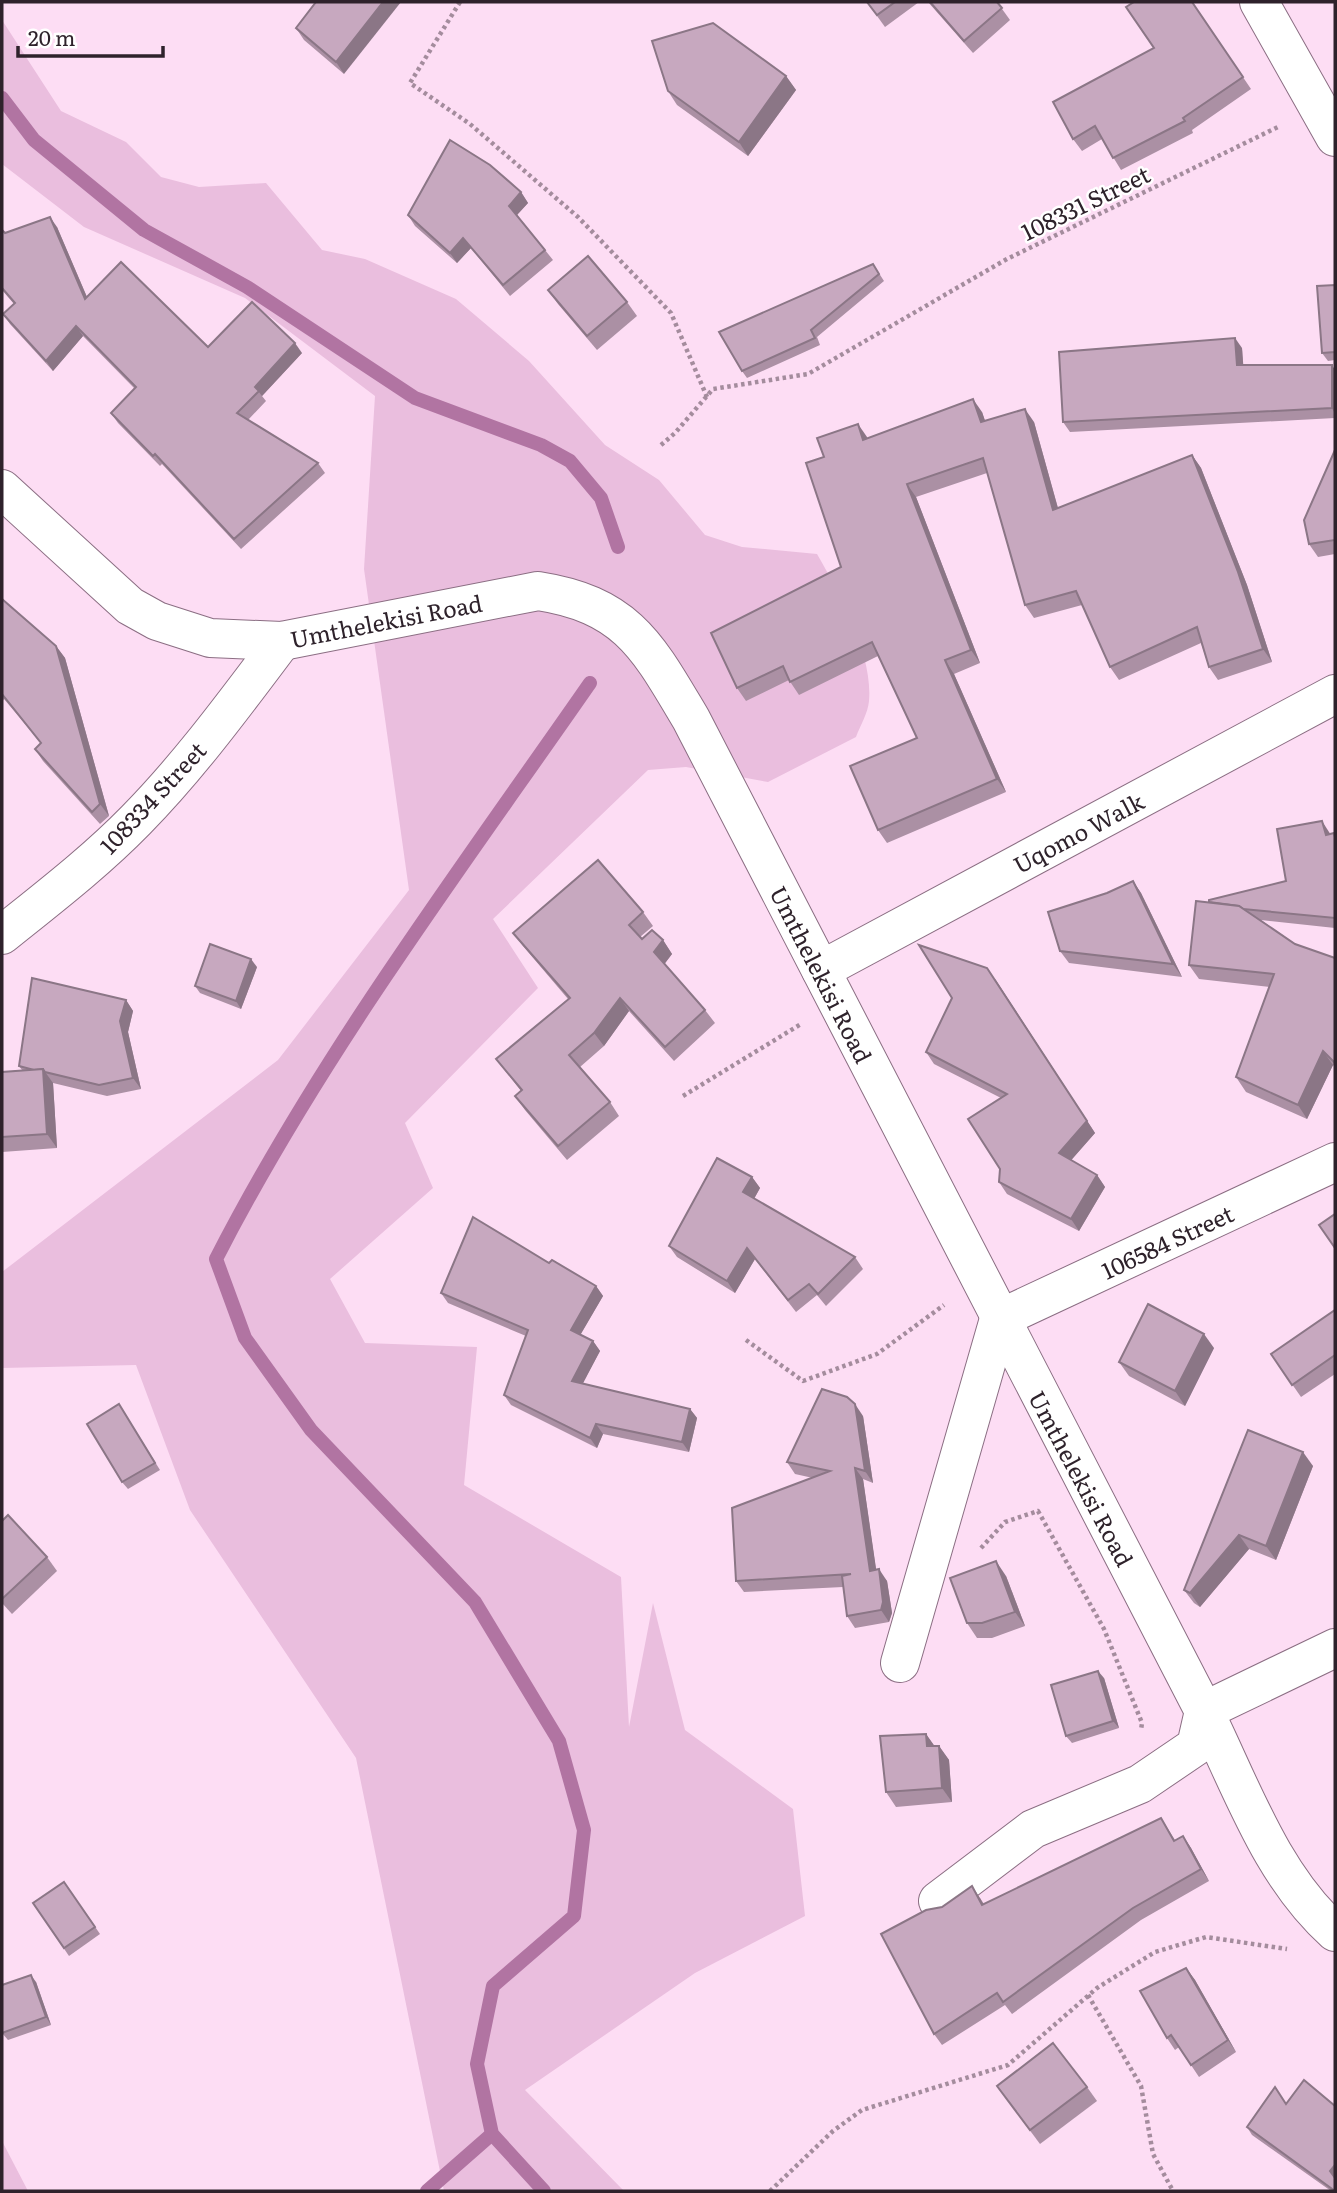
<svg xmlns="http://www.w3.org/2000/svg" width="1337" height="2193" font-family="Literata,serif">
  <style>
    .green { fill: #eabede }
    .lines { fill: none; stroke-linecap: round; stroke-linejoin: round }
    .stream { stroke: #b174a2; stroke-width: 14 }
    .minor-casing { stroke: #8b6e83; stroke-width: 40 }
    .path { stroke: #a48c9d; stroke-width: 4.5; stroke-dasharray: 3.5 3.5; stroke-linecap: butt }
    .minor { stroke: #fff; stroke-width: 38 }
    .wall { fill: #ab90a4 }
    .shaded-wall { fill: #8b7686 }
    .building { fill: #c7a8bf; stroke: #8b7686; stroke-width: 2 }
    .labels { text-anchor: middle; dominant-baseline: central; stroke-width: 5; stroke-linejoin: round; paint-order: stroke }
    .street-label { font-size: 23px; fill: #2e222b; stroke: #fff }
  </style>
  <rect width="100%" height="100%" fill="#fdddf4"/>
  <!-- green -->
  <g class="green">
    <path d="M2 20 61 111 126 142 161 177 199 187 266 183 322 250 365 259 456 299 529 361 605 445 659 480 705 535 742 547 817 554C840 594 873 654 869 701 868 713 860 726 856 737L768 782 686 767 648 770 493 919 538 988 405 1123 433 1188 330 1279 365 1343 477 1347 464 1485 621 1577 629 1727 653 1603 685 1730 793 1809 805 1916 695 1973 525 2090 624 2191H444L356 1758 190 1510 136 1365 2 1368V1272L278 1060 409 890 364 569 375 396 245 298 84 227 2 164Z"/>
    <polygon points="2,2141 28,2191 2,2191"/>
  </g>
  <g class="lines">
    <!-- stream -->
    <g class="stream">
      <polyline points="2,98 34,140 144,230 247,287 415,398 541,445 570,461 601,498 618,547"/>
      <polyline points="427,2191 492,2134"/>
      <path d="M544 2191 492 2134 477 2064 493 1986 574 1916 584 1830 559 1741 475 1602 311 1430 245 1338 216 1259C320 1056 460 870 590 683"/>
    </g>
    <defs>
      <g id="minor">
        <polyline points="1259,2 1335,137"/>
        <path d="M2 489 130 606 157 621 210 638 282 641 538 591C628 605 648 647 691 719L1204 1711C1241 1786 1271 1875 1335 1932"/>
        <path d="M2 935C48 898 95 862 136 820 190 765 236 702 282 641"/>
        <polyline points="821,970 1335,694"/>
        <polyline points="900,1663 999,1319 1335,1162"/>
        <polyline points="938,1901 1033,1829 1140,1784 1196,1746 1204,1711 1335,1648"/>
      </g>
    </defs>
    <!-- minor casing -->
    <use href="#minor" class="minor-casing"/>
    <!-- path -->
    <g class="path">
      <polyline points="460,2 410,83 470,124 578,217 671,313 707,397"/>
      <polyline points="661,445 675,433 713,389 808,374 1007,259 1280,126"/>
      <polyline points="683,1096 801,1024"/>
      <polyline points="746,1340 803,1381 877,1354 944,1305"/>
      <polyline points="981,1548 1005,1522 1038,1511 1104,1629 1142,1723 1141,1730"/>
      <polyline points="1088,1995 1141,2086 1153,2154 1173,2191"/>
      <polyline points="770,2191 833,2131 862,2110 1008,2065 1097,1988 1155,1952 1206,1937 1287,1949"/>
    </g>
    <!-- minor -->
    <use href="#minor" class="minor"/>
  </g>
  <!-- wall -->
  <g class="wall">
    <polygon points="316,2 344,74 304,40 296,28"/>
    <polygon points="867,2 919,2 885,27"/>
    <polygon points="928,2 997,2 1010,20 973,53"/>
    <polygon points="1192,2 1251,89 1192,130 1193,133 1121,170 1102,139 1082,151 1073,139 1154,48"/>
    <polygon points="786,76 796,90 748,156 677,105 668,91"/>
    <polygon points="521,192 528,203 517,215 553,260 510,296 471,248 457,263 415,226 408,215"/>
    <polygon points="57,227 87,297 208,347 302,353 262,396 266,401 248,420 318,463 325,473 241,549 162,464 160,466 118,423 111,413 135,389 83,336 53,371 10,324 3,314 14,304 2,290 2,230 5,233"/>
    <polygon points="873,264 884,281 817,337 820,345 747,378 742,371"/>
    <polygon points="1335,285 1335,360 1328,361 1322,353"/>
    <polygon points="548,290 627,302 637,316 597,350 558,304"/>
    <polygon points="1242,348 1243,365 1335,370 1335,418 1070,432 1063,422"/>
    <polygon points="982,412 985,421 1034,422 1058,508 1192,455 1201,468 1247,585 1272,662 1218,680 1209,667 1201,643 1119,680 1110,667 1082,605 1034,618 1025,605 987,473 916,497 980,663 954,674 1006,792 887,843 878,830 917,738 878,656 799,695 789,680 746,701 737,688 841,567 824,457 867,438"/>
    <polygon points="1335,450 1335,554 1318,557 1309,544"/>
    <polygon points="2,599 56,646 65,658 109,816 100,824 43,761 35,749 41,743 4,699 2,702"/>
    <polygon points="1329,832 1330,834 1334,833 1335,834 1335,928 1261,920 1295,944 1335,958 1335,1067 1333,1065 1307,1119 1246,1092 1236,1077 1270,987 1199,979 1189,965 1209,902 1286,881"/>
    <polygon points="1133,881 1141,893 1182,977 1069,963 1060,951 1107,893"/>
    <polygon points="643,912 653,926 640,937 642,939 663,940 672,954 664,964 705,1010 715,1023 674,1061 629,1011 604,1046 580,1067 610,1102 619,1116 567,1160 525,1110 515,1096 521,1091 496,1059 568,999 523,946 513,933"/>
    <polygon points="257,967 241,1009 200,993 195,986"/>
    <polygon points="995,979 1095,1133 1071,1160 1097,1175 1105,1187 1079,1231 1007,1194 999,1182 1001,1098 934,1064 926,1052"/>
    <polygon points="126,1000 133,1011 128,1032 141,1089 107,1096 53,1083 57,1148 2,1152 2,1072 22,1070 19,1066"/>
    <polygon points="752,1177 760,1188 754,1199 855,1257 863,1269 826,1306 817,1295 796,1312 755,1259 735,1293 677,1257 669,1246"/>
    <polygon points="549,1263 596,1286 603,1296 580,1335 593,1341 600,1351 582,1384 690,1409 697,1418 689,1452 603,1434 597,1448 511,1405 504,1395 526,1336 448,1303 441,1293"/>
    <polygon points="1335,1310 1335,1374 1301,1397 1271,1354"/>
    <polygon points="1214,1348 1185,1406 1129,1376 1119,1362"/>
    <polygon points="119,1404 160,1470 128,1489 122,1482"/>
    <polygon points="863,1416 873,1483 863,1479 876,1570 887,1581 892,1613 889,1622 855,1628 847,1616 843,1587 744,1592 736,1581 813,1478 795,1474 787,1462"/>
    <polygon points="1248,1430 1313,1466 1276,1560 1249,1549 1200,1607 1194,1603 1184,1590"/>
    <polygon points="2,1521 47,1557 57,1571 12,1614 2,1603"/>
    <polygon points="1006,1576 1025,1626 992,1638 977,1638 967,1623"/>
    <polygon points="1104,1678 1119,1728 1072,1743 1066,1736"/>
    <polygon points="926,1734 934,1746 939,1746 949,1760 952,1802 896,1807 886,1792"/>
    <polygon points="1161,1818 1175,1840 1183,1836 1191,1848 1209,1881 1141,1920 1012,2014 1005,2005 942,2045 934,2034 942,1907 980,1898 984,1904"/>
    <polygon points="64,1882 100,1934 69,1956 33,1903"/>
    <polygon points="1186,1968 1195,1980 1236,2052 1199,2077 1179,2047 1175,2050 1167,2038"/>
    <polygon points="36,1982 51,2025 8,2040 2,2033"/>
    <polygon points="997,2086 1087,2087 1097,2101 1040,2144"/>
    <polygon points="1286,2104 1335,2191 1331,2191 1252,2135 1247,2127"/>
  </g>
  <!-- shaded-wall -->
  <g class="shaded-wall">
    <polygon points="383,2 401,2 344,74 336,62"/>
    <polygon points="786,76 796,90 748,156 739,142"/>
    <polygon points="521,192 528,203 516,216 509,206"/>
    <polygon points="50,217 57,227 92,309 85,299"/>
    <polygon points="463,238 471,248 457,263 450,253"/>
    <polygon points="76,326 83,336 53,371 46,361"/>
    <polygon points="1235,338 1242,348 1244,375 1237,365"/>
    <polygon points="295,343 302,353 262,396 255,387"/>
    <polygon points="1332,365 1335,370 1335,414 1332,408"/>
    <polygon points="973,399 982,412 990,435 981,422"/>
    <polygon points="1025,409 1034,422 1062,523 1053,510"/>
    <polygon points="858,424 867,437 872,453 863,440"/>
    <polygon points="1192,455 1201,468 1247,585 1272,662 1263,649"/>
    <polygon points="907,484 916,497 980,663 971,650"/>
    <polygon points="56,646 65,658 109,816 100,804"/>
    <polygon points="945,660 954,674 1006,792 997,779"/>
    <polygon points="1322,821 1329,832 1334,846 1326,835"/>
    <polygon points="1133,881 1141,893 1182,977 1173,964"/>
    <polygon points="663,940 672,954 663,966 654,952"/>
    <polygon points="251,959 257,967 241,1009 236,1001"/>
    <polygon points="995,979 1095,1133 1067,1165 1059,1153"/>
    <polygon points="620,998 629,1011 604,1046 594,1033"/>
    <polygon points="126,1000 133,1011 128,1032 141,1089 133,1078 120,1021"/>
    <polygon points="1323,1051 1333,1065 1307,1119 1298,1105"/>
    <polygon points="43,1069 53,1083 57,1148 47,1134"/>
    <polygon points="1097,1175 1105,1187 1079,1231 1071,1219"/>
    <polygon points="752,1177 760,1188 751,1204 743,1192"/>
    <polygon points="747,1248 755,1259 735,1293 727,1281"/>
    <polygon points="596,1286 603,1296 578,1339 571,1330"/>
    <polygon points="1204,1334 1214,1348 1185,1406 1175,1391"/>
    <polygon points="593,1341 600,1351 579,1391 572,1381"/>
    <polygon points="855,1404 863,1416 873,1483 865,1471"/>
    <polygon points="690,1409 697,1418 689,1452 682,1442"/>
    <polygon points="596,1424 603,1434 597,1448 590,1438"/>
    <polygon points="1303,1452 1313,1466 1276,1560 1266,1546"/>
    <polygon points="855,1468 863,1479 878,1582 870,1571"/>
    <polygon points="1239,1535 1249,1549 1200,1607 1190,1593"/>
    <polygon points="996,1561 1006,1576 1025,1626 1015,1612"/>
    <polygon points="879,1569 887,1581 892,1613 889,1622 881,1610"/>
    <polygon points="1098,1671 1104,1678 1119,1728 1113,1721"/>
    <polygon points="926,1734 936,1748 927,1746"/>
    <polygon points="939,1746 949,1760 952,1802 942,1788"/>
    <polygon points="1183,1836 1191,1848 1209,1881 1201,1869"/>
    <polygon points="972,1886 980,1898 990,1917 982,1905"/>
    <polygon points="1186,1968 1195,1980 1236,2052 1228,2040"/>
    <polygon points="31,1975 36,1982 51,2025 46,2017"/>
    <polygon points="1335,2165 1335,2178 1330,2171"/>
  </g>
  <!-- building -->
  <g class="building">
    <polygon points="316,2 383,2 336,62 296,28"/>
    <polygon points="867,2 895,2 877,15"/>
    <polygon points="930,2 997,2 1002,8 964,41"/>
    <polygon points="1134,2 1192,2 1243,77 1183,118 1185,121 1113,158 1095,126 1073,139 1053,102 1154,48 1126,7"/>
    <polygon points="713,23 786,76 739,142 668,91 652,41"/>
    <polygon points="450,140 490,165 521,192 509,206 545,250 503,285 463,238 450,253 408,215"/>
    <polygon points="50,217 85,299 121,262 208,347 252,302 295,343 255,387 259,391 237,413 318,463 234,539 155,454 153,456 111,413 136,387 76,326 46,361 3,314 15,303 2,288 2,230 5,233"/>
    <polygon points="588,256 627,302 587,336 548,290"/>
    <polygon points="873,264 879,274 811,330 815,338 742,371 719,332"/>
    <polygon points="1335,285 1335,352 1322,353 1317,286"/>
    <polygon points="1235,338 1237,365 1332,365 1332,408 1063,422 1059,352"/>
    <polygon points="973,399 981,422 1025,409 1053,510 1192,455 1238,572 1263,649 1209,667 1197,627 1110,667 1076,591 1025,605 983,458 907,484 971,650 945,660 997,779 878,830 850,766 917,738 872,642 790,682 783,666 737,688 711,633 841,567 806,463 824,457 817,438 858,424 863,440"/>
    <polygon points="1335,450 1335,540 1309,544 1304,520"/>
    <polygon points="2,599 56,646 100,804 92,812 35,749 41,743 2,694"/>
    <polygon points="1322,821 1326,835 1334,833 1335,837 1335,918 1243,909 1239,906 1209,902 1209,900 1286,881 1277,829"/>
    <polygon points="598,860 643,912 629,925 642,939 652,930 663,940 654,952 705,1010 665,1047 620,998 594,1033 569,1055 610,1102 558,1146 515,1096 522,1090 496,1059 570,998 513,933"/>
    <polygon points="1133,881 1173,964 1060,951 1048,912 1107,893"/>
    <polygon points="1196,901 1239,906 1295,944 1335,958 1335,1063 1323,1051 1298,1105 1236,1077 1274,974 1189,965"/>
    <polygon points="210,944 251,959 236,1001 195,986"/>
    <polygon points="919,945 987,968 1087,1121 1059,1153 1097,1175 1071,1219 999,1182 1000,1169 968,1119 1007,1094 926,1052 952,998"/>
    <polygon points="32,978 126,1000 120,1021 133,1078 99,1085 45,1072 43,1069 34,1070 19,1066"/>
    <polygon points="43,1069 47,1134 2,1137 2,1072"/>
    <polygon points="717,1158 752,1177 743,1192 855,1257 818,1294 809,1284 788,1300 747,1248 727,1281 669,1246"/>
    <polygon points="1335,1214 1335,1248 1319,1225"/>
    <polygon points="473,1217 549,1263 552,1260 596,1286 571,1330 593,1341 572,1381 690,1409 682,1442 596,1424 590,1438 504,1395 528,1330 441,1293"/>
    <polygon points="1148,1304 1204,1334 1175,1391 1119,1362"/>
    <polygon points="1335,1310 1335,1355 1292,1385 1271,1354"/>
    <polygon points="822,1389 847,1397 855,1404 865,1471 855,1468 870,1571 879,1569 883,1602 881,1610 847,1616 842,1576 851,1574 736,1581 732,1508 830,1471 787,1462"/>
    <polygon points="119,1404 155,1463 122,1482 87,1424"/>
    <polygon points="1248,1430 1303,1452 1266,1546 1239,1535 1190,1593 1184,1590"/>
    <polygon points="8,1515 47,1557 2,1599 2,1521"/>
    <polygon points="996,1561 1015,1612 982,1623 967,1623 950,1578"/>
    <polygon points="1098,1671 1113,1721 1066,1736 1051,1685"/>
    <polygon points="926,1734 927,1746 939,1746 942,1788 886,1792 880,1736"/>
    <polygon points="1161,1818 1174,1841 1183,1836 1201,1869 1133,1908 1003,2002 997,1993 934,2034 881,1934 926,1910 942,1907 972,1886 982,1905"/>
    <polygon points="64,1882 95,1927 64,1948 33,1903"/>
    <polygon points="1186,1968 1228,2040 1191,2065 1171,2035 1167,2038 1140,1991"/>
    <polygon points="31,1975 46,2017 2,2033 2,1985"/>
    <polygon points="1053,2043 1087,2087 1030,2130 997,2086"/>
    <polygon points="1304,2080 1335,2106 1335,2165 1330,2171 1335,2178 1335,2191 1247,2127 1275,2087 1286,2104"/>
  </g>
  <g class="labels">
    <!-- street labels -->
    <g class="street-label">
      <text transform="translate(1085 202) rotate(-26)">108331 Street</text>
      <text transform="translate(386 620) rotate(-11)">Umthelekisi Road</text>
      <text transform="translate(152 797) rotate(-47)">108334 Street</text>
      <text transform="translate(1078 832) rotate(-28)">Uqomo Walk</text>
      <text transform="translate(822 974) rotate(63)">Umthelekisi Road</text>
      <text transform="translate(1167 1241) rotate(-25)">106584 Street</text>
      <text transform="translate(1082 1478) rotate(62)">Umthelekisi Road</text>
    </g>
  </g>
  <!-- border -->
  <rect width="1337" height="2193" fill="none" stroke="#2e222b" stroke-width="7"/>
  <!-- scale -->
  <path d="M18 46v10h145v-10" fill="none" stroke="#2e222b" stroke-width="3.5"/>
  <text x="28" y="46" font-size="21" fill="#2e222b" stroke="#ffffff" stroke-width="5" paint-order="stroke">20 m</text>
</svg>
